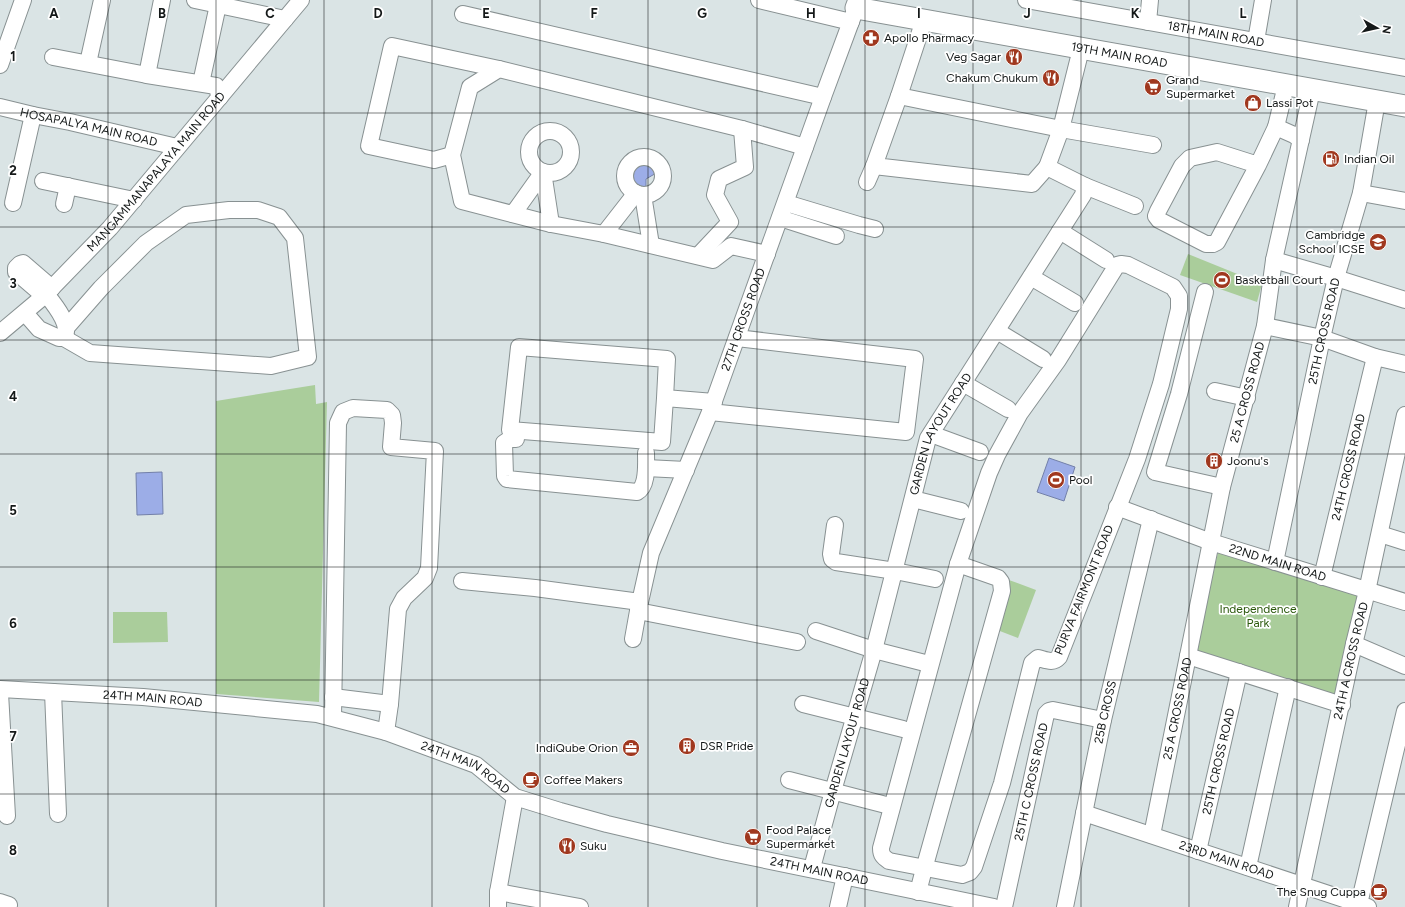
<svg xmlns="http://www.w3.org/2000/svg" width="1405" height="907" font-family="Figtree,sans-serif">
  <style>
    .green { fill: #aacd9b }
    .water { fill: #9cade7; stroke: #7380a9 }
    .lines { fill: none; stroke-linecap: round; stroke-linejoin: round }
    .minor-casing { stroke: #889192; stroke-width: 18 }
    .major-casing { stroke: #889192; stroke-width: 23 }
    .minor { stroke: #fff; stroke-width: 16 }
    .major { stroke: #fff; stroke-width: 21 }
    .grid { fill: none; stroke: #141818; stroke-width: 1; stroke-opacity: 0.55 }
    .labels { text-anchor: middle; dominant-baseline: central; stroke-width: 3.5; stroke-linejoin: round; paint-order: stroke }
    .street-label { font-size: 12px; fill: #141818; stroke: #fff }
    .poi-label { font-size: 12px; fill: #141818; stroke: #fff; text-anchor: start }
    .park-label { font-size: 12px; fill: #2b590c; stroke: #fff }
    .grid-label { font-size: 13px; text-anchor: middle; font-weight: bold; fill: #141818; stroke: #fff; stroke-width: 3.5; stroke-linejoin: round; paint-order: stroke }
  </style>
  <rect width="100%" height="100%" fill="#dae4e5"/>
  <!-- green -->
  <g class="green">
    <polygon points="1188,254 1262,284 1257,302 1180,275"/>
    <polygon points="315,385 316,404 327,402 319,702 216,694 216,401"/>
    <polygon points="1219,548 1358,595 1335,695 1196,650"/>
    <polygon points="1009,580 1036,590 1018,638 992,628"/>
    <polygon points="113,612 167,612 168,642 113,643"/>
  </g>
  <!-- water -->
  <g class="water">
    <polygon points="633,161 644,163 652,162 656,166 658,172 646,179 646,186 644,190 638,192 635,183 627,182 625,179 629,165"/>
    <polygon points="1049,458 1075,467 1064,501 1037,492"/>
    <polygon points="162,472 163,514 137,515 136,473"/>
  </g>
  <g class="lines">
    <defs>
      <g id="minor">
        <polyline points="195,0 285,19"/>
        <polyline points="759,0 851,22"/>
        <path id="s1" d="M1026 0 1405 68"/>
        <polyline points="463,14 823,97"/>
        <polyline points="924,20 899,96 874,166 1032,184 1047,167"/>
        <polyline points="1148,22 1150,0"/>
        <polyline points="1256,41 1263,0"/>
        <polyline points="53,57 147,75 216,86 220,97"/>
        <polyline points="88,63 102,0"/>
        <polyline points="0,65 23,0"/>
        <polyline points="147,75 162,0"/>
        <polyline points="201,83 218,5"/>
        <polyline points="899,96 1061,129 1153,145"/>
        <path id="s2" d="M0 107 33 115 70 122 177 147"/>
        <polyline points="1276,127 1294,135 1301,140"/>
        <circle cx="550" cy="152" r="21"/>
        <polyline points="452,155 434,160 369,146 392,46 499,69"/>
        <circle cx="644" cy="176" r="19"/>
        <polyline points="1258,165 1217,152 1190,158 1182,166 1158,211 1156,216 1159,220 1206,244 1213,244 1217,242 1258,165 1276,127 1286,85"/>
        <polyline points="543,172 551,224"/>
        <polyline points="43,181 134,200"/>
        <polyline points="867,182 874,166"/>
        <polyline points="1085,186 1135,206"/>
        <polyline points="1361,193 1405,201"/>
        <polyline points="643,195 651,245"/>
        <polyline points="13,203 33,115"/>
        <polyline points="786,203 859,225 875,229"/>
        <polyline points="64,204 68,186"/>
        <polyline points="513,214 543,172"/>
        <polyline points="780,218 836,236"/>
        <polyline points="1060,231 1106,260"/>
        <polyline points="604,234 636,193"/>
        <polyline points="767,254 731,246 713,260 604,234 551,224 462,201 452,155 470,87 499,69 742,129 805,147"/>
        <polyline points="698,256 730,222 715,195 719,179 745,167 742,129"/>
        <polyline points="1274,260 1336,278 1405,300"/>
        <path d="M1121 264 1128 265 1173 287 1179 296V309L1161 384 1137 459 1059 657C1053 664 1046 660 1038 658L1032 663 1002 783 974 867 970 872 962 875 889 861C883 857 881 855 881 848L958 564 989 473 997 455 1020 413 1058 360 1117 265Z"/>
        <polyline points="1031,277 1075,303"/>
        <polyline points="1205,292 1179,394 1155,472 1222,487"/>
        <polyline points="44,296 16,272 16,268 20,264 23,263 52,288"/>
        <path d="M25 313 39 329 59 338H64C72 325 54 304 46 294"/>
        <polyline points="1265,326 1322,338 1375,357 1405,364"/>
        <polyline points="997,331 1043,359"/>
        <path id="s3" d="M0 333 44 296 110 228 301 0"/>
        <polyline points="64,338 90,353 271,366 308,357 295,238 279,217 258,210 229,210 186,215 146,243 101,288 66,328"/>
        <polyline points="963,383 1008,409"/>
        <polyline points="1215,391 1247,398"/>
        <polyline points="665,398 662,442 510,430 519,347 667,359 665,398 714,402"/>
        <polyline points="710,412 906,432 915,359 737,338"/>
        <polyline points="931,434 980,452"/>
        <path d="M516 439H510L504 443 505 476 507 479 637 492C648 486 646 465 646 453"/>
        <polyline points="646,468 686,470"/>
        <polyline points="913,499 961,511"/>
        <path id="s4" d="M1117 507 1211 542 1405 602"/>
        <polyline points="835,525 831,554 832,559 836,562 895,571 935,579"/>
        <polyline points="1380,534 1405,542"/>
        <path id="s5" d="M1275 562 1322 338 1336 278 1361 193 1377 101"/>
        <path id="s6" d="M1322 577 1375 357"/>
        <polyline points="462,581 535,588 640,602"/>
        <polyline points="638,611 797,642"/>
        <polyline points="816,631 874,650 925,663"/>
        <path id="s7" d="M633 639 638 611 651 553 710 412 823 97 856 8"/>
        <polyline points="1354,644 1405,666"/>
        <polyline points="1188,656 1342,705"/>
        <path id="s8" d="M0 689 143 697 317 714 386 732 476 765 515 797 560 811 607 824 722 851 994 907"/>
        <polyline points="53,692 58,814"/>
        <polyline points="0,693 7,816"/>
        <polyline points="333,697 390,704"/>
        <polyline points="803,704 903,729"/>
        <polyline points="333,717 338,423 343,412 353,408 387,410 392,415 393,423 391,447 435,451 429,568 425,578 404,598 398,609 390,704 386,732"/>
        <polyline points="789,780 886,805"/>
        <path id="s9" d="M1084 813 1368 907"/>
        <path id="s10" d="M1152 835 1222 487 1265 326 1274 260 1312 90"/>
        <path id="s11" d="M1198 851 1239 672"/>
        <polyline points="1248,867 1288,687"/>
        <path id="s12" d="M812 868 833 791 874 650 928 438 1083 195 1085 186 1047 167 1061 129 1081 49"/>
        <polyline points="498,892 580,907"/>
        <polyline points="918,892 924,869 1002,591 1001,582 998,578 958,564"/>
        <polyline points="0,902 9,905"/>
        <polyline points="1359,904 1405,711"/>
        <polyline points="498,907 498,892 515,797"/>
        <polyline points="838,907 845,876"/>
        <path id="s13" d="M1004 907 1046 714 1049 711 1053 710 1103 720"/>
        <path id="s14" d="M1065 907 1103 720 1151 519"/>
        <path id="s15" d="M1297 907 1354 644 1367 591 1405 415"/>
      </g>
      <g id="major">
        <path id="s16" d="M859 0 856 8 1405 106"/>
      </g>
    </defs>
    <!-- minor casing -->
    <use href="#minor" class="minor-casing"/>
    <!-- major casing -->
    <use href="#major" class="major-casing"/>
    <!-- minor -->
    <use href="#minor" class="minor"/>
    <!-- major -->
    <use href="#major" class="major"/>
  </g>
  <!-- grid -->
  <path class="grid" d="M108 0V907M216 0V907M324 0V907M432 0V907M540 0V907M648 0V907M757 0V907M865 0V907M973 0V907M1081 0V907M1189 0V907M1297 0V907M0 113H1405M0 227H1405M0 340H1405M0 454H1405M0 567H1405M0 680H1405M0 794H1405"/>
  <!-- icons -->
  <defs>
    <symbol id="pharmacy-disc" viewBox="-11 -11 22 22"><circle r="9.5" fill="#a0381f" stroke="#fff"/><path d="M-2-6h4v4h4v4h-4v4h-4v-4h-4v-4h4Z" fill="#fff"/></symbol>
    <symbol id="restaurant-disc" viewBox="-11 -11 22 22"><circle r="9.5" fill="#a0381f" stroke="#fff"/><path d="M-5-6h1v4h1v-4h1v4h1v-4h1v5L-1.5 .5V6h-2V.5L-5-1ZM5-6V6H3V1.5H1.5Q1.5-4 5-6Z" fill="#fff"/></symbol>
    <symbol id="supermarket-disc" viewBox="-11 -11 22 22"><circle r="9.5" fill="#a0381f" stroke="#fff"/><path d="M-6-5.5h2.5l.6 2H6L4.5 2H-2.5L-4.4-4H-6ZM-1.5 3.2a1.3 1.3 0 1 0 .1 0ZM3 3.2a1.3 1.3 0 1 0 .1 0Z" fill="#fff"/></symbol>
    <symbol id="shop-disc" viewBox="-11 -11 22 22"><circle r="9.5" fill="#a0381f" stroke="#fff"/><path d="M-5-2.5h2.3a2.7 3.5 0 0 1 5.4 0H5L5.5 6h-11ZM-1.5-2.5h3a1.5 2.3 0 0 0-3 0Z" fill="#fff"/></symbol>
    <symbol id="fuel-disc" viewBox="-11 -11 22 22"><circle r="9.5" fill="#a0381f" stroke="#fff"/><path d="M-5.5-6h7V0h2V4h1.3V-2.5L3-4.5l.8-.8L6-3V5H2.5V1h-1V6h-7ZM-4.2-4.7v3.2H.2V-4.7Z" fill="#fff"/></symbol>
    <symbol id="school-disc" viewBox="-11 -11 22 22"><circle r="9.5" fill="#a0381f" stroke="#fff"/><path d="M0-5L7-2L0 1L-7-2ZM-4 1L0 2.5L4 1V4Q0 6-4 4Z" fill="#fff"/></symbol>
    <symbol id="stadium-disc" viewBox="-11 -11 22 22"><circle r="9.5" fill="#a0381f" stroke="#fff"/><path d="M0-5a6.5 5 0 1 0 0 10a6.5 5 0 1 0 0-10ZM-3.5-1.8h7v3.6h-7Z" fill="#fff"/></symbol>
    <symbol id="building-disc" viewBox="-11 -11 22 22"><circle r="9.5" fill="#a0381f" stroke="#fff"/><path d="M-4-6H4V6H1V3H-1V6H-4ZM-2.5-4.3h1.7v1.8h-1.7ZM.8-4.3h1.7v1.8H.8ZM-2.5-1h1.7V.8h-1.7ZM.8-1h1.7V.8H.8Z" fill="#fff"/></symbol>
    <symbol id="office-disc" viewBox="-11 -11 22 22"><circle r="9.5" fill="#a0381f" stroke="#fff"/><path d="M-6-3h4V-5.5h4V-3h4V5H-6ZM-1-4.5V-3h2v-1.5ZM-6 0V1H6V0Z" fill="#fff"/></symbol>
    <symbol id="cafe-disc" viewBox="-11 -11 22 22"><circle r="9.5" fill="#a0381f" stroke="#fff"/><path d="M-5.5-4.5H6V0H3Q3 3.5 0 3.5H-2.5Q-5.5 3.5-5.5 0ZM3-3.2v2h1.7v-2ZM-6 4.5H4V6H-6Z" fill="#fff"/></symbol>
  </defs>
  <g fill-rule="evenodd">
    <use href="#pharmacy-disc" x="861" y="28" width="20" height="20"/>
    <use href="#restaurant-disc" x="1004" y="47" width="20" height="20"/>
    <use href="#restaurant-disc" x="1041" y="68" width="20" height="20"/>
    <use href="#supermarket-disc" x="1143" y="77" width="20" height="20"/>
    <use href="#shop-disc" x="1243" y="93" width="20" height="20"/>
    <use href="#fuel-disc" x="1321" y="149" width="20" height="20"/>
    <use href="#school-disc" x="1368" y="232" width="20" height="20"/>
    <use href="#stadium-disc" x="1212" y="270" width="20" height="20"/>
    <use href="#building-disc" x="1204" y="451" width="20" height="20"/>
    <use href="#stadium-disc" x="1046" y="470" width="20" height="20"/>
    <use href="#building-disc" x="677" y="736" width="20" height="20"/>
    <use href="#office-disc" x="621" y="738" width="20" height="20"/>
    <use href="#cafe-disc" x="521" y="770" width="20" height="20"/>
    <use href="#supermarket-disc" x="743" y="827" width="20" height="20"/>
    <use href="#restaurant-disc" x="557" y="836" width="20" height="20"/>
    <use href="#cafe-disc" x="1369" y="882" width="20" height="20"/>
  </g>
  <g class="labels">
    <!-- street labels -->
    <g class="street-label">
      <text stroke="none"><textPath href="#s1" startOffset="193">18TH MAIN ROAD</textPath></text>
      <text stroke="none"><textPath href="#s16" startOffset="276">19TH MAIN ROAD</textPath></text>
      <text stroke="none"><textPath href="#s2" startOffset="91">HOSAPALYA MAIN ROAD</textPath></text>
      <text stroke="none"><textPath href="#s3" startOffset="225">MANGAMMANAPALAYA MAIN ROAD</textPath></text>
      <text stroke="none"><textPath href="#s7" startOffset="339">27TH CROSS ROAD</textPath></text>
      <text stroke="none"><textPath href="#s5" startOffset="236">25TH CROSS ROAD</textPath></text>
      <text stroke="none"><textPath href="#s10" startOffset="453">25 A CROSS ROAD</textPath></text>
      <text stroke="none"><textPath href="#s12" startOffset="454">GARDEN LAYOUT ROAD</textPath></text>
      <text stroke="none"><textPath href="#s6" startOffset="113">24TH CROSS ROAD</textPath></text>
      <text stroke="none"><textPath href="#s4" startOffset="170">22ND MAIN ROAD</textPath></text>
      <text transform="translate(1084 590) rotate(-68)">PURVA FAIRMONT ROAD</text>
      <text stroke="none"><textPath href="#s15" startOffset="252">24TH A CROSS ROAD</textPath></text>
      <text stroke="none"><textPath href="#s8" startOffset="153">24TH MAIN ROAD</textPath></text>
      <text stroke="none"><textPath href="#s10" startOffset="129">25 A CROSS ROAD</textPath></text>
      <text stroke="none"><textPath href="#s14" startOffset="199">25B CROSS</textPath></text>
      <text stroke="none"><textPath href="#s12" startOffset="130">GARDEN LAYOUT ROAD</textPath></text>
      <text stroke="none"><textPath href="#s11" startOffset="92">25TH CROSS ROAD</textPath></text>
      <text stroke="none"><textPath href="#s8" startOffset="477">24TH MAIN ROAD</textPath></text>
      <text stroke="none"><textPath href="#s13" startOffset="128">25TH C CROSS ROAD</textPath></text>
      <text stroke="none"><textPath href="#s9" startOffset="150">23RD MAIN ROAD</textPath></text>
      <text stroke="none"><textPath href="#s8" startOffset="849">24TH MAIN ROAD</textPath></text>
    </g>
    <!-- poi labels -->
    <g class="poi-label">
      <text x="884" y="38">Apollo Pharmacy</text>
      <text x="1001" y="57" text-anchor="end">Veg Sagar</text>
      <text x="1038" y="78" text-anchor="end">Chakum Chukum</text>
      <text x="1166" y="80">Grand<tspan x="1166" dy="14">Supermarket</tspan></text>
      <text x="1266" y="103">Lassi Pot</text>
      <text x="1344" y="159">Indian Oil</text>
      <text x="1365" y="235" text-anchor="end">Cambridge<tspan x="1365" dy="14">School ICSE</tspan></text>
      <text x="1235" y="280">Basketball Court</text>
      <text x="1227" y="461">Joonu's</text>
      <text x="1069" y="480">Pool</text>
      <text x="700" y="746">DSR Pride</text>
      <text x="618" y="748" text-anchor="end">IndiQube Orion</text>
      <text x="544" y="780">Coffee Makers</text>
      <text x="766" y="830">Food Palace<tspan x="766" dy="14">Supermarket</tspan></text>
      <text x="580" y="846">Suku</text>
      <text x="1366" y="892" text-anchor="end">The Snug Cuppa</text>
    </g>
    <!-- park labels -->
    <g class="park-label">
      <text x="1258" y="609">Independence<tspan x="1258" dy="14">Park</tspan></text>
    </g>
  </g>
  <g class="grid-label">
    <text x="54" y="18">A</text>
    <text x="162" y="18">B</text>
    <text x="270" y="18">C</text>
    <text x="378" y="18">D</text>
    <text x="486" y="18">E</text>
    <text x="594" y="18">F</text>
    <text x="702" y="18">G</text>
    <text x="811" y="18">H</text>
    <text x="919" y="18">I</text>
    <text x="1027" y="18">J</text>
    <text x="1135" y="18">K</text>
    <text x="1243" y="18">L</text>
    <text x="13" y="61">1</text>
    <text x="13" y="175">2</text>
    <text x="13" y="288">3</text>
    <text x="13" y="401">4</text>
    <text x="13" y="515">5</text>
    <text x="13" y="628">6</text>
    <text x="13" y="741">7</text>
    <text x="13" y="855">8</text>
  </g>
  <!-- north arrow -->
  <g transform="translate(1377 28) rotate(98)" stroke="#ffffff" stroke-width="3" paint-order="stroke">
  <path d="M0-3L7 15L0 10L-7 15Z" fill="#141818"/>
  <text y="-6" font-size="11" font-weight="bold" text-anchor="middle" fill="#141818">N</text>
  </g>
</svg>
